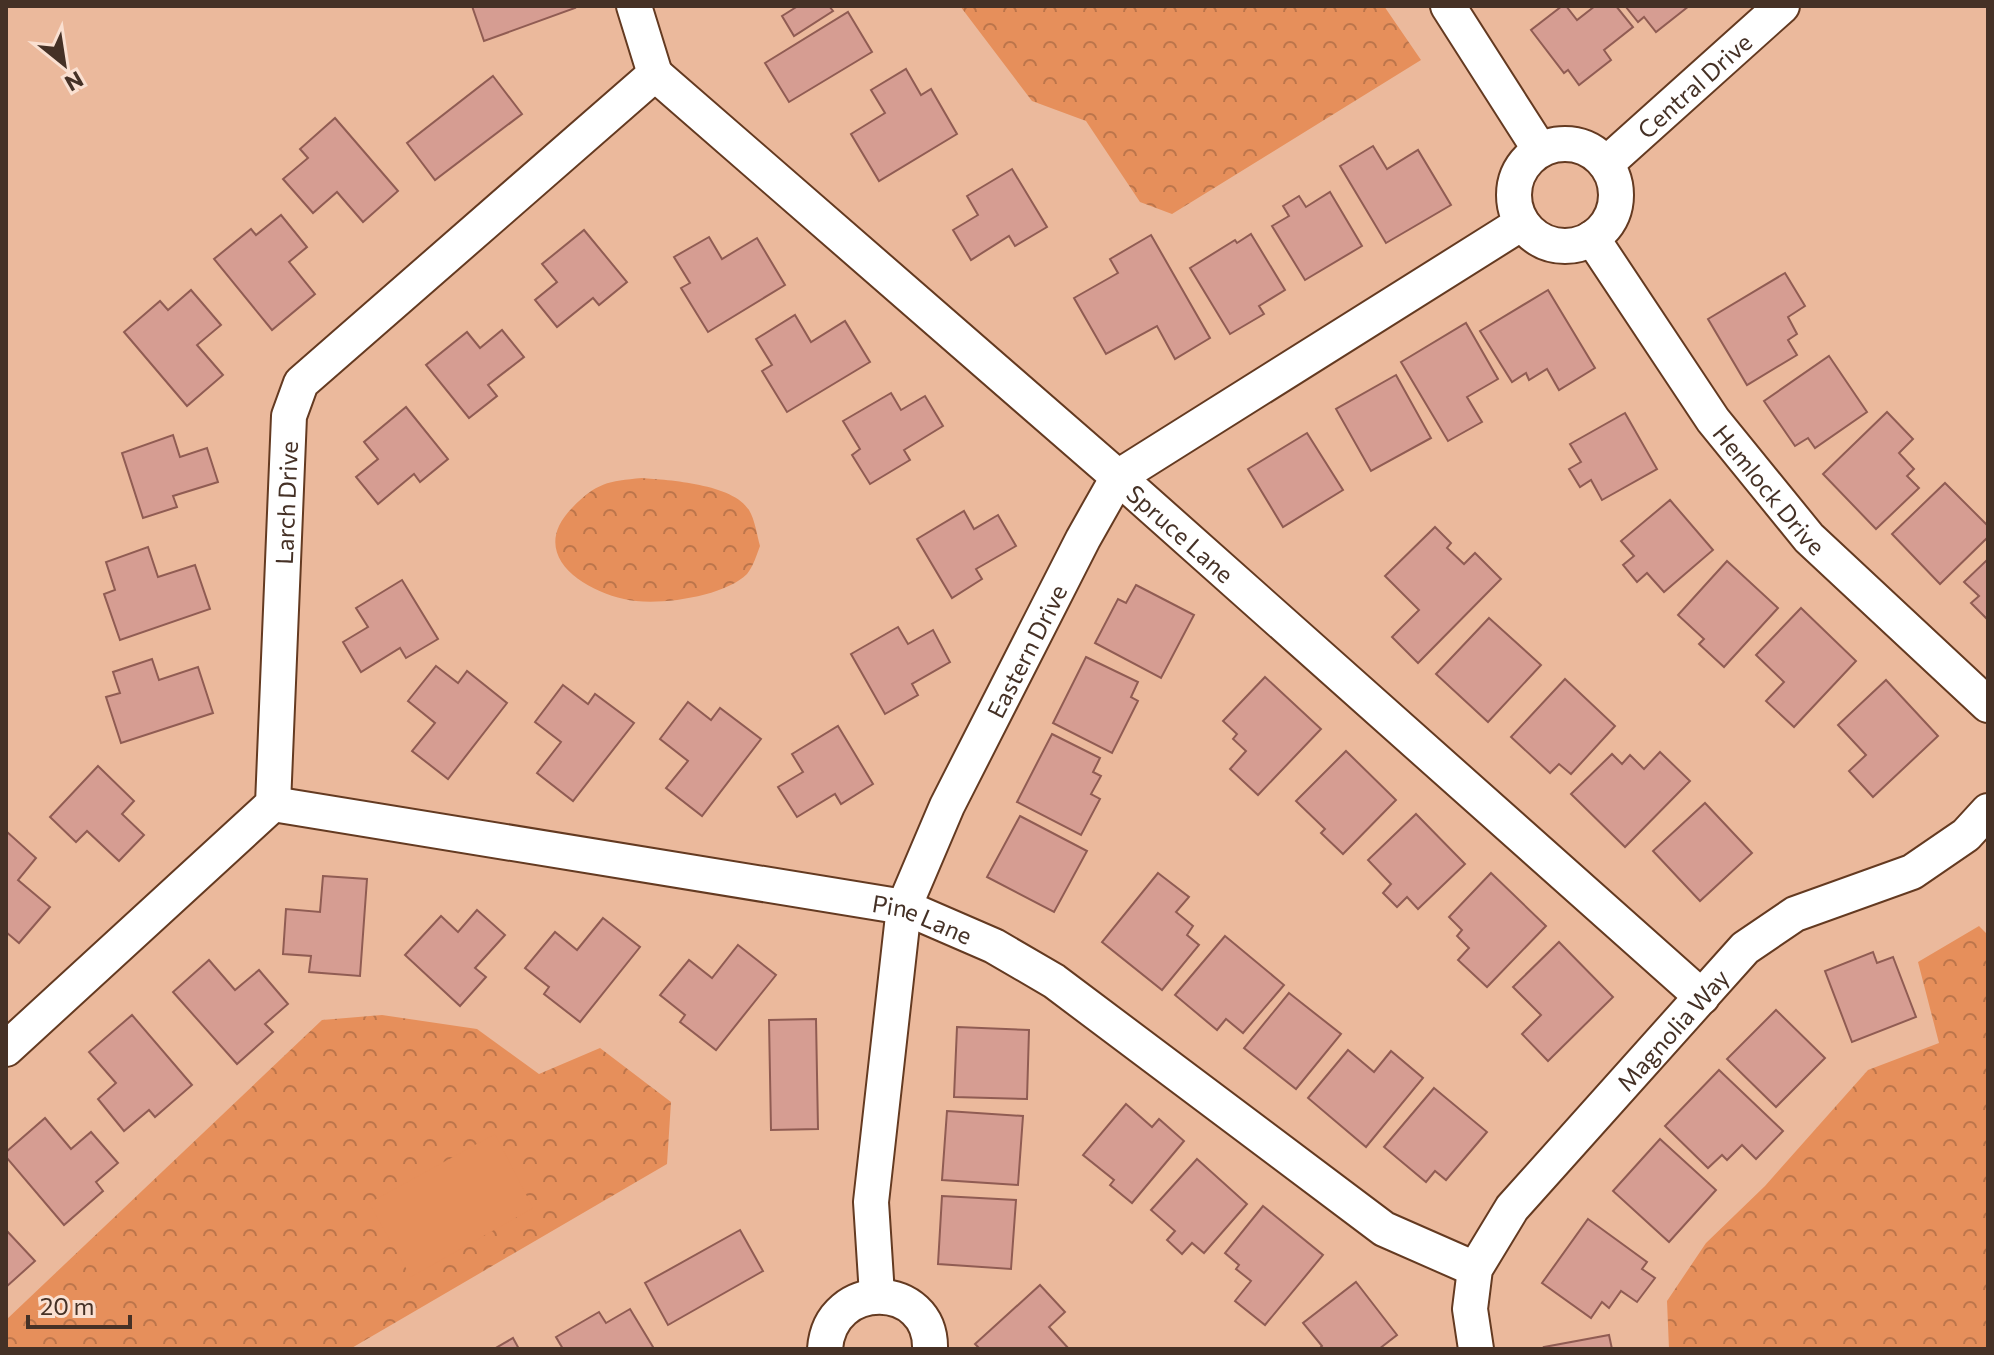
<svg xmlns="http://www.w3.org/2000/svg" width="1994" height="1355" font-family="Commissioner,sans-serif">
  <style>
    .park { fill: url(#park-crowns) }
    .pitch { fill: #e68f5b }
    .building { fill: #d69d92; stroke: #905c53; stroke-width: 2 }
    .lines { fill: none; stroke-linecap: round; stroke-linejoin: round }
    .minor-casing { stroke: #643a21; stroke-width: 38 }
    .minor { stroke: #fff; stroke-width: 34 }
    .labels { text-anchor: middle; dominant-baseline: central; stroke-width: 6; stroke-linejoin: round; paint-order: stroke }
    .street-label { font-size: 24px; fill: #453126; stroke: #fae0d1 }
  </style>
  <defs>
    <pattern id="park-crowns" width="20" height="18" patternUnits="userSpaceOnUse" patternTransform="scale(2)"><rect width="20" height="18" fill="#e68f5b"/><path d="M2 6a3 3 0 1 1 6 0M12 15a3 3 0 1 1 6 0" fill="none" stroke="#bc754b"/></pattern>
  </defs>
  <rect width="100%" height="100%" fill="#ebb99c"/>
  <!-- park -->
  <g class="park">
    <polygon points="960,6 1384,6 1421,60 1172,214 1140,202 1086,121 1032,101"/>
    <path d="M642 478C669 480 733 484 749 510 755 520 757 535 760 546 757 554 753 567 747 574 724 597 655 607 624 599 580 589 528 553 572 508 596 483 608 481 642 478Z"/>
    <polygon points="1979,926 1988,935 1988,1349 1669,1349 1667,1301 1706,1243 1765,1186 1868,1070 1939,1043 1918,962"/>
    <polygon points="382,1015 477,1029 539,1074 600,1048 671,1102 667,1164 350,1349 6,1349 6,1320 322,1020"/>
  </g>
  <!-- pitch -->
  <polygon class="pitch" points="495,1134 533,1208 411,1277 369,1203"/>
  <!-- building -->
  <g class="building">
    <polygon points="472,6 574,6 575,8 484,41"/>
    <polygon points="798,6 829,6 833,11 794,36 782,16"/>
    <polygon points="1562,6 1566,6 1577,20 1595,6 1616,6 1633,27 1604,50 1611,60 1579,85 1568,70 1564,73 1531,30"/>
    <polygon points="1689,6 1656,32 1644,17 1638,22 1626,7"/>
    <polygon points="848,12 872,52 789,102 765,63"/>
    <polygon points="906,69 921,95 931,89 957,134 879,181 851,134 885,113 871,90"/>
    <polygon points="493,76 522,114 435,180 407,143"/>
    <polygon points="335,118 398,191 363,222 337,192 313,213 283,179 308,158 300,149"/>
    <polygon points="1373,146 1387,169 1418,150 1451,205 1386,243 1340,166"/>
    <polygon points="1012,169 1047,227 1015,246 1009,236 971,260 953,230 978,215 967,196"/>
    <polygon points="1330,192 1362,246 1305,280 1272,226 1289,216 1283,206 1299,196 1306,207"/>
    <polygon points="281,215 307,247 289,262 315,294 272,330 214,259 251,229 256,235"/>
    <polygon points="584,230 627,282 599,305 593,298 557,327 535,300 557,282 542,264"/>
    <polygon points="1251,234 1285,290 1259,306 1264,314 1230,334 1190,268 1235,240 1237,243"/>
    <polygon points="1151,235 1210,338 1175,359 1157,326 1106,354 1074,298 1118,273 1110,259"/>
    <polygon points="709,237 722,259 757,238 785,285 708,332 681,288 690,283 674,257"/>
    <polygon points="1785,273 1805,306 1788,317 1797,334 1788,340 1797,355 1747,385 1708,319"/>
    <polygon points="191,290 221,325 197,345 223,375 187,406 124,332 160,301 168,310"/>
    <polygon points="1548,290 1595,368 1559,390 1547,369 1529,380 1526,373 1512,382 1480,331"/>
    <polygon points="795,315 811,342 845,321 870,362 787,412 762,371 772,365 756,339"/>
    <polygon points="1466,323 1498,379 1467,397 1482,422 1448,441 1401,362"/>
    <polygon points="502,330 524,357 488,385 497,396 469,418 426,365 467,332 480,348"/>
    <polygon points="1829,356 1867,412 1815,448 1808,438 1795,446 1764,401"/>
    <polygon points="1396,375 1431,438 1371,471 1336,409"/>
    <polygon points="891,393 901,410 925,396 943,426 904,450 910,460 870,484 852,455 860,449 843,421"/>
    <polygon points="406,407 448,459 420,482 414,474 378,504 356,477 378,459 364,442"/>
    <polygon points="1887,412 1913,439 1899,453 1914,469 1907,476 1919,488 1876,529 1823,474"/>
    <polygon points="1625,413 1657,469 1602,500 1591,480 1580,487 1569,469 1581,462 1570,444"/>
    <polygon points="1307,433 1343,490 1283,527 1248,469"/>
    <polygon points="173,435 180,457 207,448 218,482 173,496 177,507 143,518 122,453"/>
    <polygon points="1945,483 1988,526 1988,537 1940,584 1892,534"/>
    <polygon points="1670,500 1713,550 1664,592 1647,573 1637,582 1623,565 1634,556 1621,541"/>
    <polygon points="964,511 974,529 998,515 1016,546 976,569 982,579 952,598 917,539"/>
    <polygon points="1435,527 1451,543 1447,548 1464,564 1475,553 1501,579 1418,663 1392,637 1419,610 1385,576"/>
    <polygon points="148,547 158,577 195,565 210,609 120,640 104,594 115,590 106,562"/>
    <polygon points="1988,559 1988,620 1971,603 1979,596 1964,582"/>
    <polygon points="1727,561 1778,608 1724,667 1699,644 1704,639 1678,615"/>
    <polygon points="402,580 438,639 406,658 400,648 361,672 343,642 368,627 356,608"/>
    <polygon points="1136,585 1194,615 1161,678 1095,643 1118,599 1126,603"/>
    <polygon points="1801,608 1856,661 1794,727 1766,701 1784,682 1756,655"/>
    <polygon points="1489,618 1541,665 1488,722 1436,674"/>
    <polygon points="898,627 908,644 933,630 950,662 912,684 918,695 885,714 851,654"/>
    <polygon points="1086,657 1138,682 1131,697 1138,701 1112,753 1053,723"/>
    <polygon points="152,659 159,680 198,667 213,713 121,743 106,697 120,693 113,672"/>
    <polygon points="436,666 458,683 467,671 507,703 448,779 412,751 435,723 408,701"/>
    <polygon points="1265,677 1321,729 1258,795 1230,769 1246,751 1233,739 1237,734 1223,721"/>
    <polygon points="1565,679 1615,726 1571,774 1559,764 1550,773 1511,737"/>
    <polygon points="1886,680 1938,736 1873,797 1849,771 1866,755 1838,725"/>
    <polygon points="563,685 588,704 595,694 634,723 573,801 537,773 561,742 535,722"/>
    <polygon points="688,702 711,720 720,708 761,739 702,816 666,788 688,761 660,739"/>
    <polygon points="838,726 873,784 841,804 835,794 797,817 778,787 803,772 792,754"/>
    <polygon points="1052,734 1100,758 1093,772 1101,776 1091,794 1100,799 1081,835 1017,802"/>
    <polygon points="1346,751 1396,800 1343,854 1321,833 1325,829 1296,801"/>
    <polygon points="1660,752 1690,781 1625,847 1571,794 1612,754 1622,764 1630,755 1644,769"/>
    <polygon points="98,766 134,801 122,814 144,835 119,861 87,831 76,842 50,817"/>
    <polygon points="1705,803 1752,853 1700,901 1653,851"/>
    <polygon points="1416,814 1465,864 1418,909 1407,897 1397,907 1383,893 1391,884 1368,860"/>
    <polygon points="1020,816 1087,851 1054,912 987,877"/>
    <polygon points="6,831 36,858 18,880 50,907 19,943 6,932"/>
    <polygon points="1158,873 1189,897 1176,912 1193,926 1187,935 1199,945 1162,990 1102,942"/>
    <polygon points="1491,873 1546,926 1487,987 1458,960 1469,948 1457,936 1462,930 1449,917"/>
    <polygon points="323,876 367,879 360,976 309,972 311,956 283,954 286,909 320,912"/>
    <polygon points="477,910 505,935 475,968 486,977 460,1006 405,955 441,916 458,932"/>
    <polygon points="603,918 640,947 580,1022 544,994 549,987 525,968 555,932 577,950"/>
    <polygon points="1225,936 1284,985 1243,1033 1226,1019 1217,1030 1175,995"/>
    <polygon points="1559,942 1613,997 1548,1061 1522,1034 1541,1015 1513,987"/>
    <polygon points="738,945 776,975 716,1050 680,1022 685,1015 660,995 689,960 712,978"/>
    <polygon points="1873,952 1877,963 1893,957 1916,1017 1852,1042 1825,971"/>
    <polygon points="209,960 235,990 259,970 288,1004 265,1024 273,1032 237,1064 173,992"/>
    <polygon points="1289,993 1341,1034 1296,1089 1244,1048"/>
    <polygon points="1776,1010 1825,1058 1776,1107 1727,1059"/>
    <polygon points="132,1015 192,1085 155,1117 149,1110 124,1131 98,1099 116,1083 89,1052"/>
    <polygon points="816,1019 818,1129 771,1130 769,1020"/>
    <polygon points="957,1027 1029,1030 1027,1099 954,1097"/>
    <polygon points="1348,1050 1374,1072 1391,1051 1423,1078 1366,1147 1308,1098"/>
    <polygon points="1719,1070 1783,1131 1756,1159 1742,1145 1727,1160 1722,1155 1708,1168 1665,1126"/>
    <polygon points="1434,1088 1487,1132 1446,1180 1435,1171 1426,1182 1384,1147"/>
    <polygon points="1126,1104 1152,1127 1159,1119 1184,1141 1132,1203 1110,1185 1114,1180 1083,1155"/>
    <polygon points="947,1111 1023,1116 1018,1185 942,1180"/>
    <polygon points="45,1118 71,1149 91,1132 118,1163 96,1182 103,1191 64,1225 6,1157 6,1152"/>
    <polygon points="1660,1139 1716,1190 1669,1242 1613,1191"/>
    <polygon points="1197,1159 1247,1204 1204,1253 1192,1243 1182,1254 1167,1240 1175,1231 1151,1210"/>
    <polygon points="942,1196 1016,1200 1011,1269 938,1264"/>
    <polygon points="1263,1206 1323,1255 1265,1325 1235,1301 1251,1281 1236,1269 1239,1265 1225,1253"/>
    <polygon points="1588,1219 1647,1262 1642,1269 1655,1278 1637,1302 1621,1291 1609,1308 1602,1302 1591,1318 1542,1283"/>
    <polygon points="6,1230 35,1261 6,1287"/>
    <polygon points="740,1230 763,1271 668,1325 645,1283"/>
    <polygon points="1356,1282 1397,1335 1379,1349 1319,1349 1322,1346 1303,1323"/>
    <polygon points="1040,1285 1065,1312 1049,1327 1069,1349 980,1349 975,1344"/>
    <polygon points="630,1309 653,1347 650,1349 563,1349 556,1337 599,1312 606,1323"/>
    <polygon points="1609,1335 1612,1349 1545,1349 1544,1347"/>
    <polygon points="513,1338 519,1349 494,1349"/>
  </g>
  <g class="lines">
    <defs>
      <g id="minor">
        <polyline points="634,6 655,74"/>
        <polyline points="1448,6 1540,150"/>
        <path id="s1" d="M655 74 1118 477 1702 997"/>
        <circle cx="1565" cy="195" r="51"/>
        <path id="s2" d="M1606 164 1782 6"/>
        <path id="s3" d="M1592 238 1713 420 1809 538 1988 705"/>
        <path id="s4" d="M273 804 904 907 994 946 1054 981 1384 1229 1475 1269"/>
        <path id="s5" d="M6 1049 273 804 289 416 301 383 655 74"/>
        <path id="s6" d="M877 1295 871 1202 904 907 947 806 1083 539 1118 477 1522 223"/>
        <path d="M825 1349C830 1278 932 1281 930 1349"/>
        <path id="s7" d="M1476 1349 1470 1309 1475 1269 1512 1208 1745 948 1795 914 1912 872 1966 835 1988 811"/>
      </g>
    </defs>
    <!-- minor casing -->
    <use href="#minor" class="minor-casing"/>
    <!-- minor -->
    <use href="#minor" class="minor"/>
  </g>
  <g class="labels">
    <!-- street labels -->
    <g class="street-label">
      <text stroke="none"><textPath href="#s2" startOffset="118">Central Drive</textPath></text>
      <text stroke="none"><textPath href="#s3" startOffset="308">Hemlock Drive</textPath></text>
      <text stroke="none"><textPath href="#s5" startOffset="664">Larch Drive</textPath></text>
      <text stroke="none"><textPath href="#s1" startOffset="698">Spruce Lane</textPath></text>
      <text stroke="none"><textPath href="#s6" startOffset="674">Eastern Drive</textPath></text>
      <text stroke="none"><textPath href="#s4" startOffset="660">Pine Lane</textPath></text>
      <text stroke="none"><textPath href="#s7" startOffset="392">Magnolia Way</textPath></text>
    </g>
  </g>
  <!-- border -->
  <rect width="1994" height="1355" fill="none" stroke="#453126" stroke-width="16"/>
  <!-- north arrow -->
  <g transform="translate(64 64) rotate(150)" stroke="#fae0d1" stroke-width="6" paint-order="stroke">
  <path d="M0-6L14 30L0 20L-14 30Z" fill="#453126"/>
  <text y="-12" font-size="22" font-weight="bold" text-anchor="middle" fill="#453126">N</text>
  </g>
  <!-- scale -->
  <path d="M28 1315v12h102v-12" fill="none" stroke="#453126" stroke-width="4"/>
  <text x="40" y="1315" font-size="24" fill="#453126" stroke="#fae0d1" stroke-width="6" paint-order="stroke">20 m</text>
</svg>
